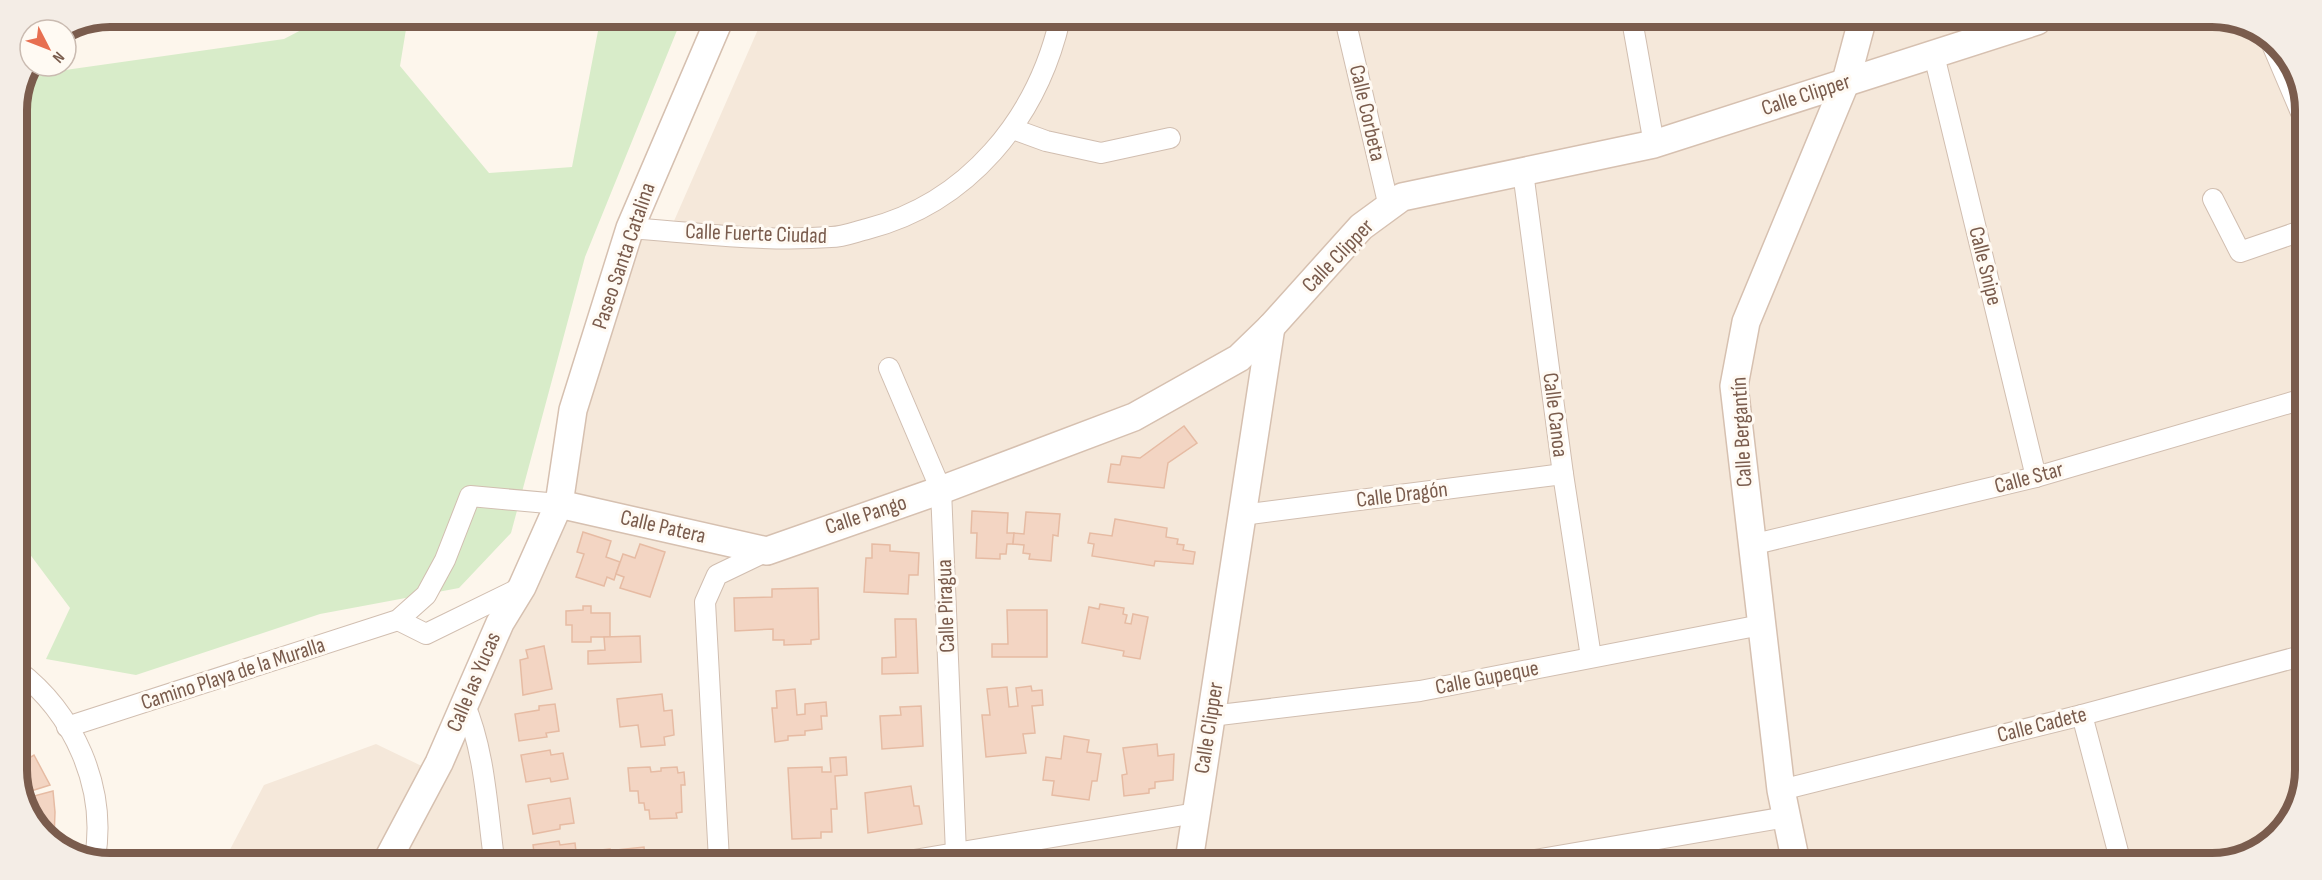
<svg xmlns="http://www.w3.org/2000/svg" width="2322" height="880" font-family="'Sofia Sans Condensed',sans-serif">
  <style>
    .residential { fill: #f5e8da }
    .green { fill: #d8ecc9 }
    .building { fill: #f3d5c3; stroke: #e6bba3; stroke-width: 1.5 }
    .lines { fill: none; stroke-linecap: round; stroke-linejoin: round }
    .street-casing { stroke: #d1beb0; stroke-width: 22 }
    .secondary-casing { stroke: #d6c0b0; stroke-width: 30 }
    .street { stroke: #fff; stroke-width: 20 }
    .secondary { stroke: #fff; stroke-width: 27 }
    .labels { text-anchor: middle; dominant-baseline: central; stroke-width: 6; stroke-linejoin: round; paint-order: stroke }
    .street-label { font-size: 22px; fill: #7a5c4d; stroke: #fffaf3 }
    .rim { fill: none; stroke: #7a5c4d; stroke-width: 8 }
  </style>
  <rect width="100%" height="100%" fill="#fdf6ec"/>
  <!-- residential -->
  <polygon class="residential" points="763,18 2243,22 2286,53 2305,103 2300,801 2264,848 2213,863 225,859 264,785 376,744 430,770 532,569 633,229 671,235 674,221"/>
  <!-- green -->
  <polygon class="green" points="326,17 408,17 400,66 489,173 572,167 598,31 607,18 682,18 585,257 511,533 459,588 320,614 136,675 46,659 70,608 17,537 17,104 30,75 284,39"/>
  <!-- building -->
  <g class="building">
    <polygon points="1184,426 1197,443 1168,463 1164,488 1108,482 1111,464 1120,465 1122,456 1140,458"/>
    <polygon points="972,511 1008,513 1007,533 1014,533 1013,544 1007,544 1006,554 1000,554 1000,559 976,558 977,533 971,533"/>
    <polygon points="1026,512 1060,514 1058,536 1053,535 1051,561 1029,559 1030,554 1023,553 1024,545 1013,544 1014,533 1024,534"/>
    <polygon points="1115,519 1167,528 1166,537 1178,539 1177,544 1184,545 1183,550 1195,552 1193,564 1155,561 1154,566 1092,556 1094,544 1088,543 1090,533 1112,536"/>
    <polygon points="583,532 611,541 606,557 620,562 614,580 607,577 604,586 576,577 584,554 577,552"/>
    <polygon points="640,544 665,552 650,597 620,588 624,577 616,574 623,554 635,558"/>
    <polygon points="872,544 890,545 890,551 919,553 918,575 909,575 908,594 864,592 866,558 872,558"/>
    <polygon points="818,588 819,639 811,640 811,644 784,645 784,640 773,640 773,629 735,631 734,598 772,597 772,589"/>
    <polygon points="1100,604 1124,608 1123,614 1127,615 1125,623 1131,624 1133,614 1148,617 1140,659 1123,656 1124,651 1082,643 1089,607 1099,609"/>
    <polygon points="583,606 591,606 591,613 610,613 610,637 591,637 591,642 572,642 572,625 566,625 566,611 583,610"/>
    <polygon points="1007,610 1047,610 1047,657 992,657 992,644 1008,644"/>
    <polygon points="895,619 916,619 918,673 882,674 882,658 896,657"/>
    <polygon points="640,636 641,662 588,664 588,651 605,650 604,637"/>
    <polygon points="544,646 552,689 523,695 520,660 528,658 526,650"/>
    <polygon points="1031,686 1032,691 1042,690 1043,705 1032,706 1035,733 1023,734 1026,753 986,757 982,715 990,715 987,689 1007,687 1009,707 1018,706 1016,688"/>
    <polygon points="795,689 797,715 805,714 805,704 826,702 827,716 821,716 822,729 805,731 805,735 788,736 788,740 775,742 772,708 777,708 776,691"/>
    <polygon points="662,694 664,711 672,710 674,735 664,737 665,745 641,747 638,725 620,727 617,699"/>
    <polygon points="555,704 559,731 546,733 547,737 519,741 515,714 539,710 539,706"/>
    <polygon points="921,706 923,746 882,749 880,716 901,715 900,707"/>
    <polygon points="1064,736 1089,740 1087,752 1101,754 1097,781 1092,781 1089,800 1052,795 1054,781 1043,780 1046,757 1061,759"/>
    <polygon points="1157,744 1158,756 1174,754 1173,780 1155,782 1155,788 1149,789 1149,793 1124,796 1122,775 1127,774 1123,748"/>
    <polygon points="550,750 551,755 563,753 568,779 551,782 550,778 526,782 521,755"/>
    <polygon points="34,755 50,785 31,791 19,764"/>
    <polygon points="846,757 847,775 835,776 837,809 831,809 832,832 821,832 821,838 792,839 788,768 822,767 822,772 831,772 830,758"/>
    <polygon points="650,767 651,772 661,771 661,768 677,767 678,773 684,772 685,785 681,785 682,812 676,813 677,818 650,819 649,810 645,810 644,803 639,803 638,791 630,791 628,768"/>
    <polygon points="911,786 914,806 919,806 922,824 868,833 865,793"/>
    <polygon points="53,791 55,812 54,840 38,828 34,796"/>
    <polygon points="570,798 574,823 560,825 560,829 533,834 528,805"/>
    <polygon points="559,841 560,845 575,843 577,860 535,860 533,845"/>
    <polygon points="644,847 645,860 592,860 591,851 610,849 611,856 618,856 617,850"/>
  </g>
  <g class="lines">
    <defs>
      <g id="street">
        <polyline points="1345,19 1389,207"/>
        <polyline points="1632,20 1654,144"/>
        <polyline points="2271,42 2305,122"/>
        <polyline points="1934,55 2036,477"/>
        <polyline points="1013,129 1046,141 1101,153 1170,138"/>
        <polyline points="1523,172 1563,474 1591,657"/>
        <polyline points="2213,199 2240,252 2304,230"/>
        <path d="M630 228C697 233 764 242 831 237 843 237 855 232 867 229 968 203 1037 119 1060 19"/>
        <polyline points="889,368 941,490 956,853"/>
        <polyline points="1242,515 1563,474"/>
        <polyline points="1751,545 2036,477 2303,399"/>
        <polyline points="398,620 426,634 522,587"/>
        <path d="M17 670C74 713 107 787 95 858"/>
        <path d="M464 703C485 751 487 808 494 859"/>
        <polyline points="2082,715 2121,863"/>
        <polyline points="1211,716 1420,691 1761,625"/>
        <polyline points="67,727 398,620 426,595 445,560 470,496 559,504"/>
        <polyline points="1781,790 2082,715 2301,656"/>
        <polyline points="719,860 705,602 717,575 767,551"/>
        <polyline points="914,860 1196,813"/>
        <polyline points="1524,862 1786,817"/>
      </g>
      <g id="secondary">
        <polyline points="559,504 767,551 941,490 1134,417 1239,358 1271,327 1361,227 1402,197 1654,144 2037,21"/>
        <polyline points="388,859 439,763 500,623 522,587 559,504 573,410 630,228 720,18"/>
        <polyline points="1189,861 1271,327"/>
        <polyline points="1796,863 1781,790 1734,386 1746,322 1846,81 1862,21"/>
      </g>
    </defs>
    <!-- street casing -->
    <use href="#street" class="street-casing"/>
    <!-- secondary casing -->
    <use href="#secondary" class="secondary-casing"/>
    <!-- street -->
    <use href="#street" class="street"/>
    <!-- secondary -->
    <use href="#secondary" class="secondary"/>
  </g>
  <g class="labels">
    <!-- street labels -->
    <g class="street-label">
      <text transform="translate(1806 95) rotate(-18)">Calle Clipper</text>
      <text transform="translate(1367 113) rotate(77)">Calle Corbeta</text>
      <text transform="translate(756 234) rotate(2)">Calle Fuerte Ciudad</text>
      <text transform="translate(624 256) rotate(-71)">Paseo Santa Catalina</text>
      <text transform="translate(1338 256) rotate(-46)">Calle Clipper</text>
      <text transform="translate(1985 266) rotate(76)">Calle Snipe</text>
      <text transform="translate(1555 415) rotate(83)">Calle Canoa</text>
      <text transform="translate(1742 432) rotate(-93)">Calle Bergantín</text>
      <text transform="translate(2029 478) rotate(-15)">Calle Star</text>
      <text transform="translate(1402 495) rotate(-7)">Calle Dragón</text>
      <text transform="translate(866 515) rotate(-18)">Calle Pango</text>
      <text transform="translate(663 527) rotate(13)">Calle Patera</text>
      <text transform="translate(946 606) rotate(-92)">Calle Piragua</text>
      <text transform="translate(233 674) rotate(-18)">Camino Playa de la Muralla</text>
      <text transform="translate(1487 678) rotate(-11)">Calle Gupeque</text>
      <text transform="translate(474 682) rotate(-67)">Calle las Yucas</text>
      <text transform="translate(2042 725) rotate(-14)">Calle Cadete</text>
      <text transform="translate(1209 728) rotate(-81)">Calle Clipper</text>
    </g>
  </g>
  <!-- crop -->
  <path d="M0 0H2322V880H0ZM110 27H2212A83 83 0 0 1 2295 110V770A83 83 0 0 1 2212 853H110A83 83 0 0 1 27 770V110A83 83 0 0 1 110 27Z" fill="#f4ede6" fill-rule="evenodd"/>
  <path class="rim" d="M110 27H2212A83 83 0 0 1 2295 110V770A83 83 0 0 1 2212 853H110A83 83 0 0 1 27 770V110A83 83 0 0 1 110 27Z"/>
  <!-- north arrow -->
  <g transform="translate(48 48) rotate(132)"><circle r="28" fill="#fffaf3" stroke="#cabbb1" stroke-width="1.5"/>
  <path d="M0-4.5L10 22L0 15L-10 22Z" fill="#e76f51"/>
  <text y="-9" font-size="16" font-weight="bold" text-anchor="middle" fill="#7a5c4d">N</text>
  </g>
</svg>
